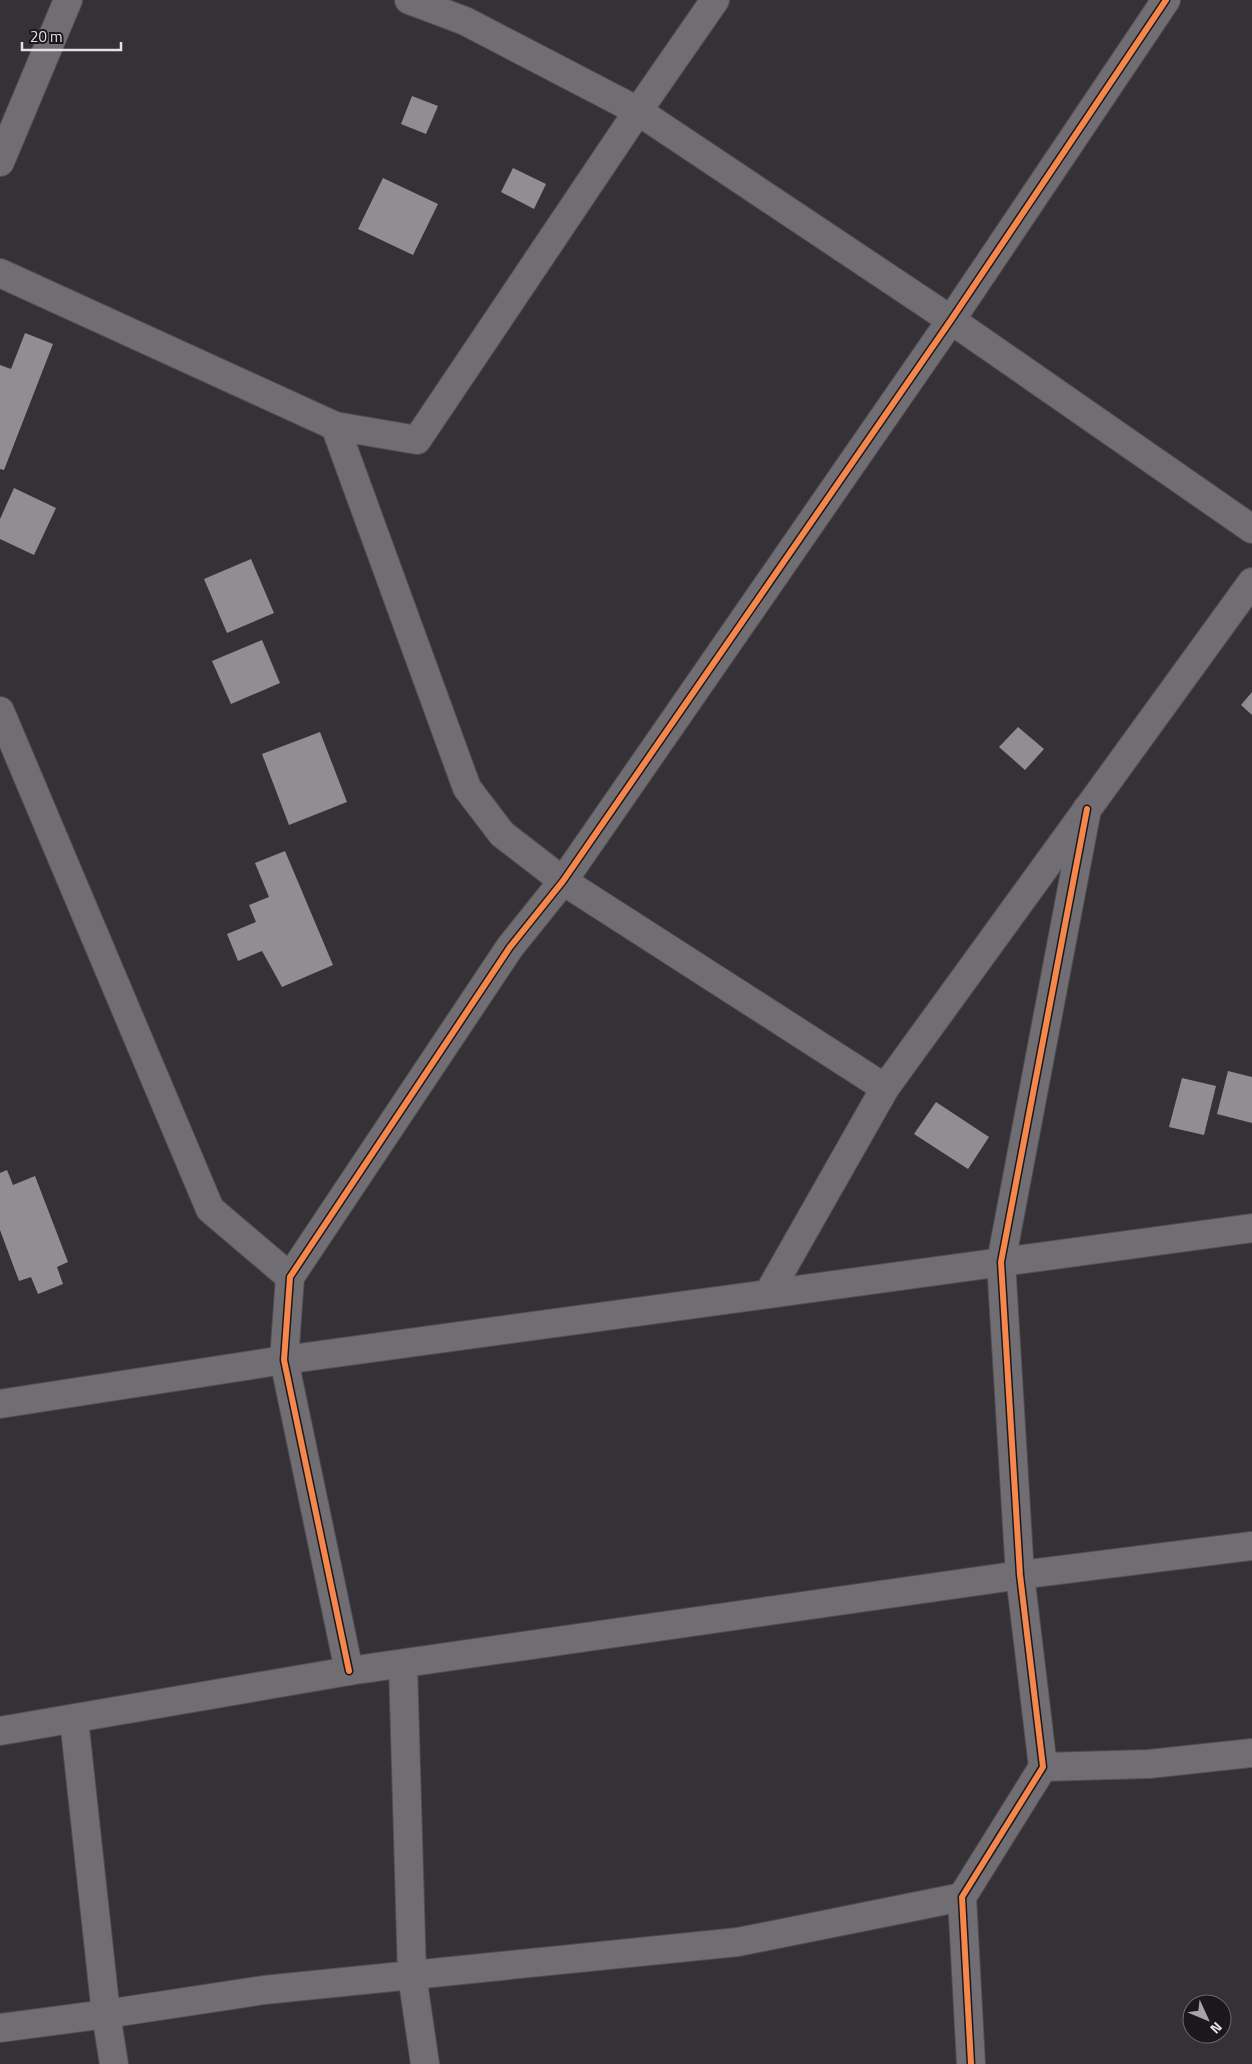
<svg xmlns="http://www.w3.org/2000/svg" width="1252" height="2064" font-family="'Titillium Web',sans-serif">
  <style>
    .building { fill: #918e93 }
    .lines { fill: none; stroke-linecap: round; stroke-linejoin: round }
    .minor-casing { stroke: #514e53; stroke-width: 30 }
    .minor { stroke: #706e73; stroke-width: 28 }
    .cycleway-casing { stroke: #1a181d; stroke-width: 9 }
    .cycleway { stroke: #f5874c; stroke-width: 6 }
  </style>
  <rect width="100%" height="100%" fill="#343137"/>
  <!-- building -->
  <g class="building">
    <polygon points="412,96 438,106 426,134 401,124"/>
    <polygon points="513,168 546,184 534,209 501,192"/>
    <polygon points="383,178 438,204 413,255 358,229"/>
    <polygon points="25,333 53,344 4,470 0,469 0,365 11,369"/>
    <polygon points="14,488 56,508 34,555 0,539 0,519"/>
    <polygon points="251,559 274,613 227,633 204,579"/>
    <polygon points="262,640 280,683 231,704 212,661"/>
    <polygon points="1252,692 1252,715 1241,705"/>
    <polygon points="1018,727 1044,749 1025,770 999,747"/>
    <polygon points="320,732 347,802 289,825 262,754"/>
    <polygon points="285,851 333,965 282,987 262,951 238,961 227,934 256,922 249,905 269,897 255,863"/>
    <polygon points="1228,1071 1252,1077 1252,1123 1217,1114"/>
    <polygon points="1182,1078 1216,1086 1204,1135 1169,1127"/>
    <polygon points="936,1102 989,1137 968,1169 914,1134"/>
    <polygon points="7,1170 13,1185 35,1176 68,1262 57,1267 63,1284 38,1294 31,1277 19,1281 0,1230 0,1173"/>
  </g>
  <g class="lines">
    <defs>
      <g id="minor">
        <polyline points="409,0 465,21 638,111 951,320 1252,529"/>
        <polyline points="0,162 68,0"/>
        <polyline points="0,273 335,426 417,440 638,111 715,0"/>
        <polyline points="335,426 467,788 502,834 563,881 885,1088"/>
        <polyline points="0,711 210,1209 290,1277"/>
        <polyline points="768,1294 885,1088 1252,582"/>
        <polyline points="0,1404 284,1360 1252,1228"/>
        <polyline points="403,1664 412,1975 425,2064"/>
        <polyline points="349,1671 284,1360 290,1277 510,947 563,881 951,320 1166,0"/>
        <polyline points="74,1719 106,2014 114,2064"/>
        <polyline points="0,1731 349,1671 1020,1575 1252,1546"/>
        <polyline points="1043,1767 1149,1764 1252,1753"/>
        <polyline points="0,2028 106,2014 264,1990 738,1942 962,1897"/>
        <polyline points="971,2064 962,1897 1043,1767 1020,1575 1001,1262 1087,809"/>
      </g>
    </defs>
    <!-- minor casing -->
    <use href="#minor" class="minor-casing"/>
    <!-- minor -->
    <use href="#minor" class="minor"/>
    <defs>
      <g id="cycleway">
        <polyline points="349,1671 284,1360 290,1277 510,947 563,881 951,320 1166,0"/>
        <polyline points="971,2064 962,1897 1043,1767 1020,1575 1001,1262 1087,809"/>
      </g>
    </defs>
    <!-- cycleway casing -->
    <use href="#cycleway" class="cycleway-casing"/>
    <!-- cycleway -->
    <use href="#cycleway" class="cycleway"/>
  </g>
  <!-- north arrow -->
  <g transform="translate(1207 2019) rotate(134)"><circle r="24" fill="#1a181d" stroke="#6b686e"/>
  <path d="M0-4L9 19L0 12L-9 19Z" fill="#a6a3aa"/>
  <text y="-8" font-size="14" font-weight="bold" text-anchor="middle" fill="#e4e1e8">N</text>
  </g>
  <!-- scale -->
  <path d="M22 42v8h99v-8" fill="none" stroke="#e4e1e8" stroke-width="2.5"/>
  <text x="30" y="42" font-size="15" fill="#e4e1e8" stroke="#1a181d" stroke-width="4" paint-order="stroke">20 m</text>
</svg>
